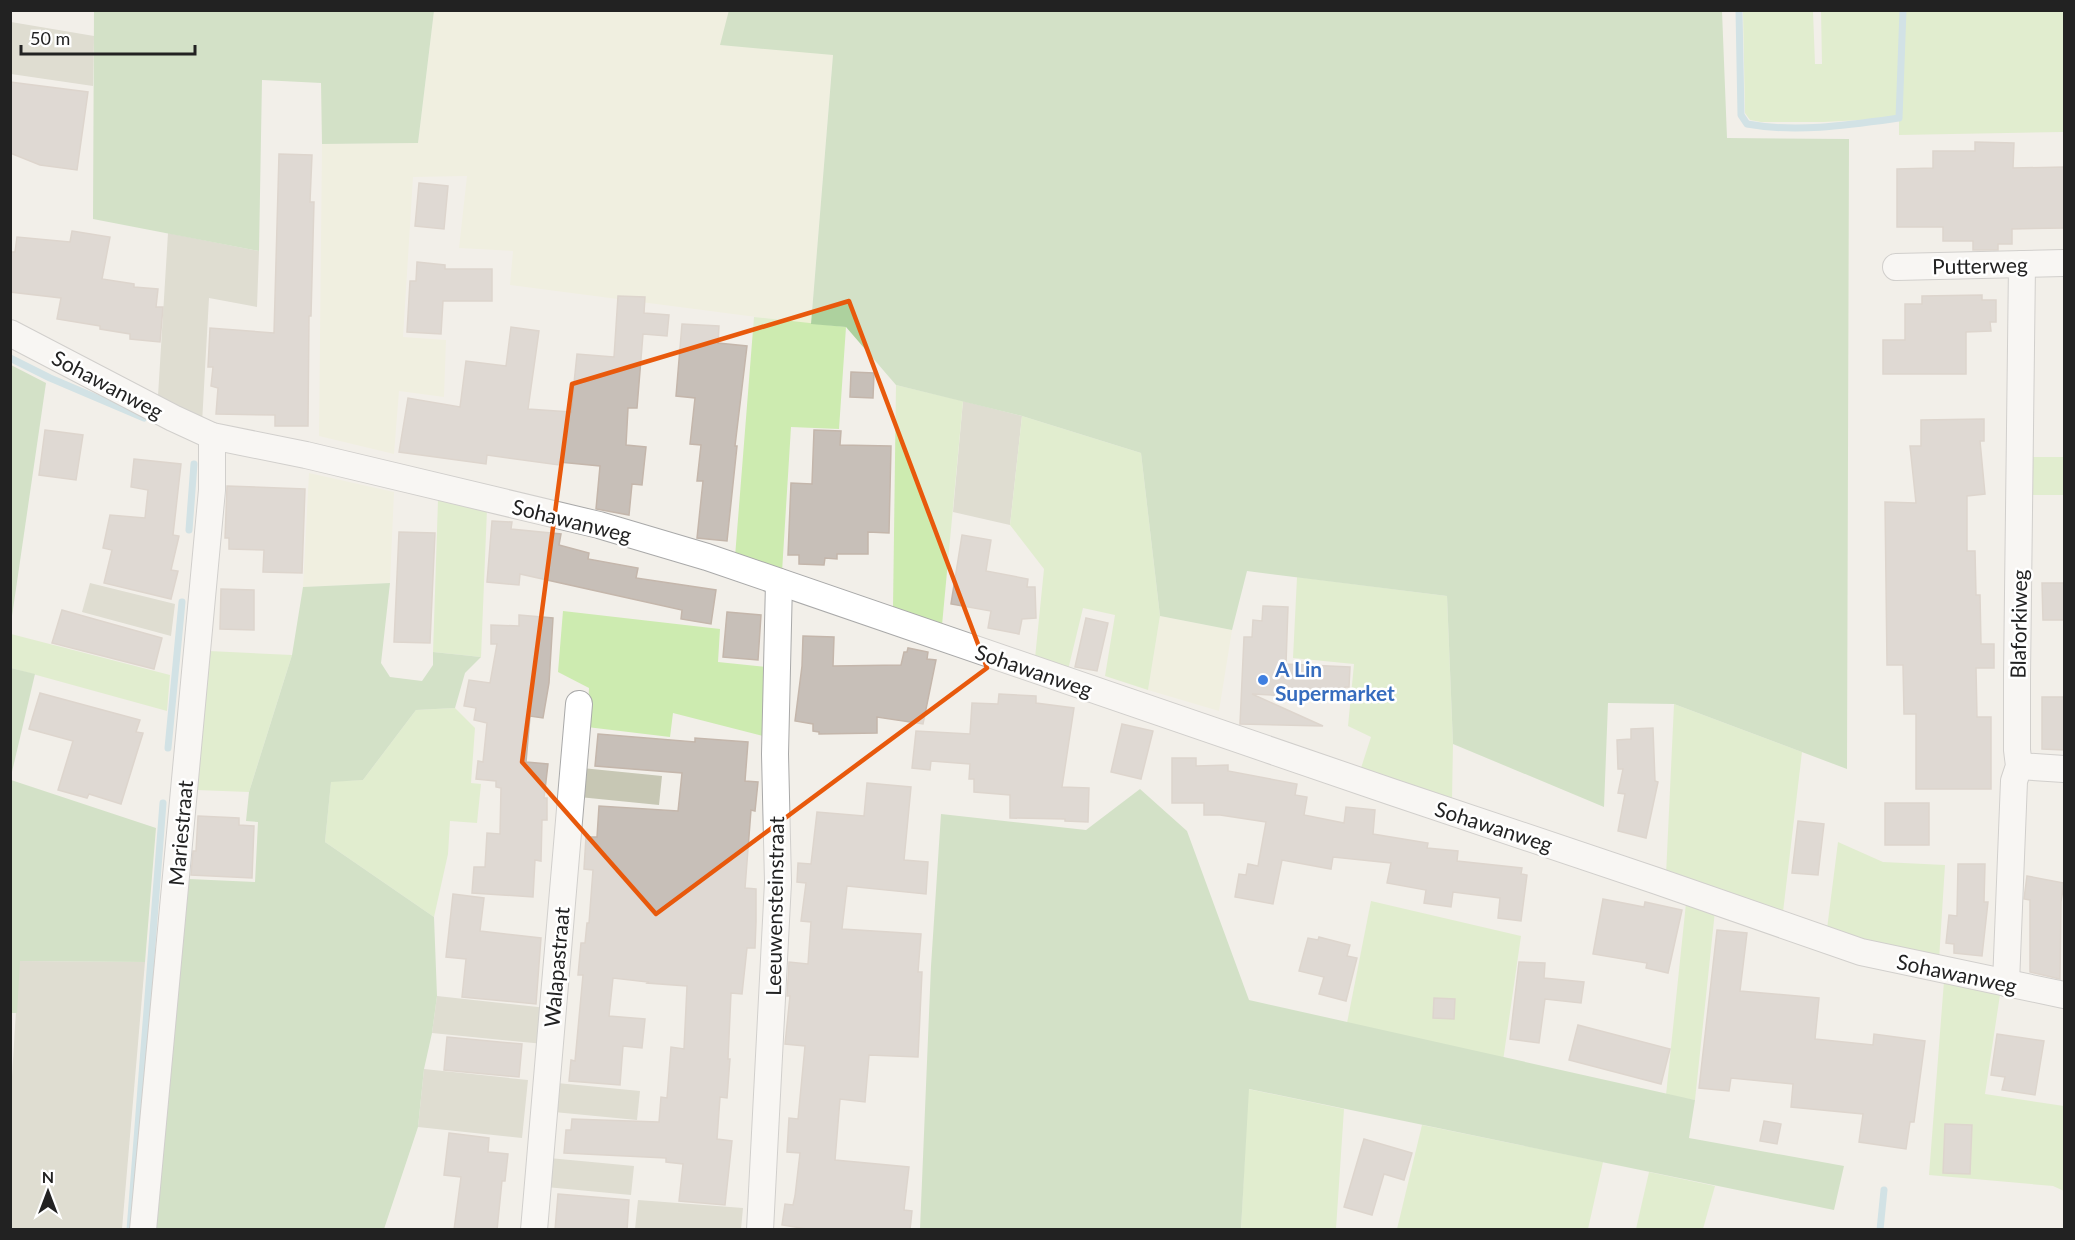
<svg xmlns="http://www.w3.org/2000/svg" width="2075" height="1240" font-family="Lato,sans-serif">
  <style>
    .construction { fill: #c7c7b4 }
    .farmland { fill: #eef0d5 }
    .grass { fill: #cdebb0 }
    .forest { fill: #add19e }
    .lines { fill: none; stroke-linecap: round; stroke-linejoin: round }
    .stream { stroke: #aad3df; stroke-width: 7 }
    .building { fill: #c7bfb8; stroke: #c4b6ab; stroke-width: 1.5 }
    .minor-casing { stroke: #a9a9a9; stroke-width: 28 }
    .minor { stroke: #fff; stroke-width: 26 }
    .marked { fill: none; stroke: #e8590c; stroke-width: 4.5; stroke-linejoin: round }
    .shop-dot { fill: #3f7fe0; stroke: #fff; stroke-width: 2 }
    .labels { text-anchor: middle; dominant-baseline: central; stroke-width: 5; stroke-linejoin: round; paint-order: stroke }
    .street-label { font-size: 21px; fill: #222; stroke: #fff }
    .shop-label { font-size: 21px; font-weight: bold; fill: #366cbe; stroke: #fff; text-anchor: start }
  </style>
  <rect width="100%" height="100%" fill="#f2efe9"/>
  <!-- construction -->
  <g class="construction">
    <polygon points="11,22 94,36 93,86 11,74"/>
    <polygon points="168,233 259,251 257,307 209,298 202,423 158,396"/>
    <polygon points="963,401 1022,416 1010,525 953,512"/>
    <polygon points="90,583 175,604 171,636 82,612"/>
    <polygon points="582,768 662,776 659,805 579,797"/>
    <polygon points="19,961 145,962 122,1229 11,1230 10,1110"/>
    <polygon points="437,996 547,1008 544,1044 432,1033"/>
    <polygon points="424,1069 528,1080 522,1138 418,1127"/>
    <polygon points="557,1083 640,1091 637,1120 554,1112"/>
    <polygon points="549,1158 634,1166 631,1195 546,1187"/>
    <polygon points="638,1200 743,1208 741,1229 635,1229"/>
  </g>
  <!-- farmland -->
  <g class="farmland">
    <polygon points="434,11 729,11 721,45 833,54 811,324 510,285 513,251 459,248 467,176 413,177 403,337 446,340 444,397 399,391 394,454 319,436 322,144 418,143"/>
    <polygon points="309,473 394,492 390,583 303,587"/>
    <polygon points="1160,616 1232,630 1219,711 1148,690"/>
  </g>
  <!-- grass -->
  <g class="grass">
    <polygon points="1743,11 1813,11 1815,64 1822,64 1821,11 2064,11 2064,132 1899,135 1899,118 1824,122 1761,122 1750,120 1745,113"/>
    <polygon points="754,317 846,327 839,429 791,427 782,572 735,557"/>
    <polygon points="896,385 963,401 942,625 893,609"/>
    <polygon points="1022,416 1141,453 1160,616 1148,690 1105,676 1115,615 1083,608 1068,670 1035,658 1044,569 1010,525"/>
    <rect x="2027" y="457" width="37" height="38"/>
    <polygon points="438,500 487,509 481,657 433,652"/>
    <polygon points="1297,577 1447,596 1453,744 1452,800 1361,768 1371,737 1348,726 1354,664 1293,658"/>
    <polygon points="563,611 720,629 718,662 766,667 763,736 673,713 670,737 587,727 589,688 558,672"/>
    <polygon points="11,634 170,675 167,711 11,668"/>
    <polygon points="209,651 292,655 249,792 196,790"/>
    <polygon points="1674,704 1802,752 1783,912 1666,875"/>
    <polygon points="455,708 475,728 471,783 481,784 477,823 450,821 448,854 434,917 325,842 331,781 363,780 416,710"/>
    <polygon points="1838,842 1883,862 1945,865 1939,960 1873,946 1827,929"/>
    <polygon points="1371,901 1521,936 1503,1061 1347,1023"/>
    <polygon points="1686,903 1715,911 1695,1100 1666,1095"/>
    <polygon points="1944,981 2000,995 1985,1094 2064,1106 2064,1191 2053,1186 1929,1175"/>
    <polygon points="1248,1089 1344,1109 1336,1229 1241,1230"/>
    <polygon points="1422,1125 1603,1162 1588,1229 1397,1229"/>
    <polygon points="1649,1172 1715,1186 1703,1229 1636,1229"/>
  </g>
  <!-- forest -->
  <g class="forest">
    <polygon points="729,10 1722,11 1727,138 1849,139 1847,769 1674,704 1608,703 1604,807 1453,744 1447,596 1247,571 1232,630 1160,616 1141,453 1022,416 896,385 846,327 811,324 833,55 720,45"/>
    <polygon points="94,11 434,11 418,143 322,144 321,83 262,80 259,251 93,219"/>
    <polygon points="11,365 46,383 11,623"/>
    <polygon points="390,583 381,663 390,677 422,681 433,665 433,652 481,657 465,673 455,708 416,710 363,780 331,782 325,842 434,917 437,996 432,1033 424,1069 418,1127 384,1229 155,1228 189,879 255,882 258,822 246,821 249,792 292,655 303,587"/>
    <polygon points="11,668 35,674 11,776 10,668"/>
    <polygon points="11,780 156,828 145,962 20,961 17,1013 10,1013"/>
    <polygon points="1140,789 1187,831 1249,1000 1695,1100 1689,1138 1844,1166 1834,1210 1249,1089 1241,1229 920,1229 931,966 941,814 1086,830"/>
  </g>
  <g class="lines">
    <!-- stream -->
    <g class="stream">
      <path d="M1739 10 1741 115 1747 124C1796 133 1849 125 1899 118L1903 10"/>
      <polyline points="10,358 50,378 144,418"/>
      <polyline points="189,530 194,464"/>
      <polyline points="168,748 182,602"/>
      <polyline points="130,1230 163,803"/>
      <polyline points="1880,1230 1884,1190"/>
    </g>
  </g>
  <!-- building -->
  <g class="building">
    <polygon points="10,82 88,92 77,170 40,165 10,153"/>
    <polygon points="1975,142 2014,143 2013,168 2064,167 2064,228 2012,229 2012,244 1998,244 1998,250 1973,250 1973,241 1943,241 1943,227 1897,227 1897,169 1933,168 1933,151 1975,151"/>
    <polygon points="279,154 312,155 310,202 314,202 311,316 309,316 308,426 275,426 275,415 216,414 218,388 211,386 213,367 208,367 210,328 274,333"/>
    <polygon points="419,183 448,186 444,229 415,226"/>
    <polygon points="72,231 110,237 102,279 134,284 134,287 158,289 156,307 163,307 160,342 130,339 130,334 100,329 100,326 57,319 61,298 10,292 10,252 15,252 17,237 70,242"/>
    <polygon points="417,262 445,265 445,269 492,269 492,301 443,301 441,334 407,332 410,281 416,281"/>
    <polygon points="1982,295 1982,300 1996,300 1996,322 1990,322 1991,331 1966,332 1966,374 1883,374 1883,340 1905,340 1905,304 1922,304 1922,296"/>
    <polygon points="618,296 645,297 644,313 669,315 667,336 643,334 637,408 628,408 626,445 646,447 642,485 632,484 629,515 596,509 600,466 559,462 559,465 487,455 486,464 399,452 408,398 460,407 466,361 506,366 511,327 539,331 528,409 571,412 577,354 614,357"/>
    <polygon points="682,324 719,326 718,343 747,346 735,446 737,446 727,541 697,538 703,481 697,481 701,445 690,444 695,398 676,396"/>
    <polygon points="851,372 874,373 873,398 850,397"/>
    <polygon points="1984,419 1984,441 1980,441 1985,494 1967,496 1967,551 1975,551 1976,595 1980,595 1981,644 1994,644 1994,668 1976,668 1977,717 1991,717 1991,789 1916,789 1916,714 1904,714 1903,665 1887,665 1885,502 1916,503 1910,446 1921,446 1921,420"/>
    <polygon points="45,430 83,435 76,480 39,475"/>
    <polygon points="814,430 841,431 840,445 891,446 889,533 868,532 868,554 837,554 837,559 825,558 824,565 799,564 799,555 788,555 791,483 812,484"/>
    <polygon points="134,459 181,464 173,535 179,536 171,570 178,571 171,599 104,583 112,550 103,548 110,515 145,518 148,490 131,487"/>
    <polygon points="227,486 305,489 302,573 263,572 264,550 229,549 229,538 225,538"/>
    <polygon points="492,521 512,522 511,529 561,534 559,545 589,553 588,559 638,568 636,578 716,590 711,624 681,619 682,610 520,574 519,585 487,582"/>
    <polygon points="399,532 435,533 430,643 394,642"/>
    <polygon points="962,535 991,540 986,571 1028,579 1027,587 1035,587 1036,618 1022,619 1019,634 988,628 991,611 951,604"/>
    <polygon points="2042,583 2064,583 2064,620 2043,620"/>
    <polygon points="221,589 254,590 254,630 220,629"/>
    <polygon points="1263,606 1288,607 1286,664 1350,667 1349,687 1345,687 1344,699 1252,694 1323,726 1240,724 1244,637 1252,637 1253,620 1262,621"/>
    <polygon points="62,610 162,638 154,669 52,643"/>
    <polygon points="727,612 761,615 758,660 723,657"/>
    <polygon points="519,615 553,618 549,683 543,718 530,716 526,762 548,764 544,798 547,798 547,820 542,820 541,861 535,860 533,897 472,893 474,867 485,867 487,833 500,834 501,788 496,787 496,781 476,779 478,761 483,762 487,723 474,720 476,708 464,706 469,680 490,683 497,644 491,644 491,625 519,626"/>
    <polygon points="1086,618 1108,623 1097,671 1075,667"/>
    <polygon points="803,636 834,637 833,666 901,665 904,652 907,652 908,648 928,652 927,659 936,660 923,724 877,717 877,733 819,734 819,732 813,731 813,724 795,721 802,666"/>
    <polygon points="40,693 140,720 136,732 143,733 121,804 89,794 87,798 58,790 73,741 29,729"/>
    <polygon points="999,694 1036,696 1036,703 1074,708 1062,787 1089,788 1088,822 1065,821 1065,819 1010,818 1010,795 974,792 974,779 969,779 970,764 931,761 930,770 912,768 916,731 970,734 972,703 998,704"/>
    <polygon points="2042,697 2064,697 2064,750 2042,749"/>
    <polygon points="1122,724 1153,731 1141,779 1111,772"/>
    <polygon points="1653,728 1655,781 1658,782 1646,838 1618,831 1625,794 1618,793 1623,769 1618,769 1617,740 1631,739 1631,729"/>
    <polygon points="598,734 695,742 695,738 748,742 745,781 758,782 755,811 751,810 745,888 756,889 756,922 755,948 747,948 742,994 731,993 728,1059 730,1059 727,1098 720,1097 717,1139 732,1141 725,1205 679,1201 683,1164 666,1162 666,1158 564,1153 566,1130 571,1130 572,1119 659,1122 661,1097 667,1098 671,1047 684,1049 687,986 647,983 648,982 613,978 609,1016 645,1019 642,1048 623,1046 620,1085 569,1081 571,1060 575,1061 583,975 578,975 581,943 585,943 587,923 589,923 593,870 584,869 586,837 597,837 599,806 678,811 682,773 595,766"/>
    <polygon points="1172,758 1196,758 1196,766 1228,765 1228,771 1297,784 1295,795 1307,797 1304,815 1344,823 1346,807 1375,810 1373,834 1428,843 1427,848 1458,851 1457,861 1522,868 1521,874 1527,875 1521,921 1498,918 1500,898 1453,892 1451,907 1424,903 1426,890 1387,883 1391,863 1333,857 1331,869 1282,860 1273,904 1235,897 1239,874 1246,875 1248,864 1258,866 1266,822 1220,815 1204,815 1204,803 1172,803"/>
    <polygon points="867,783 911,787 904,860 928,862 926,894 847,886 842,929 921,934 918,972 922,972 918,1057 869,1055 865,1102 840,1099 835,1160 909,1167 904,1210 912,1211 910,1230 813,1230 782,1225 785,1204 793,1205 795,1196 800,1153 787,1152 789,1118 798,1119 805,1046 785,1044 790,996 787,996 789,962 808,964 811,922 801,921 806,883 797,882 798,863 811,864 817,812 864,816"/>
    <rect x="1885" y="803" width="44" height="42"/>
    <polygon points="198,816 239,818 239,825 254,826 252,878 191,875 193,851 196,851"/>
    <polygon points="1798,821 1824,824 1818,875 1792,873"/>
    <polygon points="1958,864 1985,864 1984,902 1988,902 1982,956 1954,953 1954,944 1946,943 1949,915 1957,916"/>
    <polygon points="2027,876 2064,883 2061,902 2060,979 2030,972 2030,900 2024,899"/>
    <polygon points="453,894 484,898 480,931 541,938 536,1004 462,997 466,959 446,957"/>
    <polygon points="1603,899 1644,907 1645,902 1682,910 1668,973 1646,968 1647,963 1593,954"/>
    <polygon points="1717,930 1747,933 1740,991 1819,998 1815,1039 1873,1045 1874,1034 1925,1041 1914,1122 1910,1122 1906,1149 1859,1142 1863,1114 1791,1107 1793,1084 1731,1078 1729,1091 1699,1088"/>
    <polygon points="1319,937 1350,945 1347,956 1357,958 1346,1001 1319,994 1324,977 1299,971 1308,938 1318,940"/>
    <polygon points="1519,962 1545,963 1544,978 1584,982 1581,1003 1545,999 1539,1043 1510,1039"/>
    <polygon points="1434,998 1455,999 1454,1019 1433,1018"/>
    <polygon points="1578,1025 1670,1049 1661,1084 1569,1060"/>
    <polygon points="1997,1034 2044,1041 2035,1095 2002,1090 2005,1077 1991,1075"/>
    <polygon points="447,1037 522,1044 519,1077 444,1070"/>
    <polygon points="1764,1121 1781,1124 1777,1144 1760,1141"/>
    <polygon points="1945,1124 1972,1125 1970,1174 1943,1173"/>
    <polygon points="449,1133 489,1138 488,1152 508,1154 505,1181 502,1181 497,1230 454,1230 461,1177 444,1175"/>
    <polygon points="1364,1139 1412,1153 1404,1180 1384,1174 1372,1215 1344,1207"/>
    <polygon points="558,1194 629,1200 627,1230 555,1230"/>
  </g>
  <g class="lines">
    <defs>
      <g id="minor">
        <polyline points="1896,267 2064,263"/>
        <polyline points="10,333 173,418 212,436 306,455 599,525 707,557 1392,792 1657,881 1861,952 2064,995"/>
        <polyline points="2019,766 2064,769"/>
        <polyline points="2006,983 2014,781 2019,766 2017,750 2017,676 2022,264"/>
        <polyline points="143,1230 212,490 212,436"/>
        <polyline points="534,1230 579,704"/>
        <polyline points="760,1230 778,882 775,754 779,582"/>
      </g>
    </defs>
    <!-- minor casing -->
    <use href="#minor" class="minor-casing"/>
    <!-- minor -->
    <use href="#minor" class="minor"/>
  </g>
  <!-- marked area -->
  <path d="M0 0H2075V1240H0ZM849 301 987 668 656 914 522 762 572 384Z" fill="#f2efe9" fill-opacity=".55" fill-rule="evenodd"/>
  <path class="marked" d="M849 301 987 668 656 914 522 762 572 384Z"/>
  <!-- markers -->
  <circle class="shop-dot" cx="1263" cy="680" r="6"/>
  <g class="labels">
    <!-- street labels -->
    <g class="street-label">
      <text transform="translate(1980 265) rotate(-1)">Putterweg</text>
      <text transform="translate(108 384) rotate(28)">Sohawanweg</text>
      <text transform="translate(572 520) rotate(14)">Sohawanweg</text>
      <text transform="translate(2018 624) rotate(-89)">Blaforkiweg</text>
      <text transform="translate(1034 670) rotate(19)">Sohawanweg</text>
      <text transform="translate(1494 826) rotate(18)">Sohawanweg</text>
      <text transform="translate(180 833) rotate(-85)">Mariestraat</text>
      <text transform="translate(774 906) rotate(-89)">Leeuwensteinstraat</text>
      <text transform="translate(556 967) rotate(-85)">Walapastraat</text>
      <text transform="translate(1957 973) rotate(12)">Sohawanweg</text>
    </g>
    <!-- shop labels -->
    <g class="shop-label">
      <text x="1275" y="668">A Lin<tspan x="1275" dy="24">Supermarket</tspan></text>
    </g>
  </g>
  <!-- border -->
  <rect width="2075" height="1240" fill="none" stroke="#222222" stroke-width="24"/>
  <!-- north arrow -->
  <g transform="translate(48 1192)" stroke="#ffffff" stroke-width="4.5" paint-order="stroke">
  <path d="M0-4.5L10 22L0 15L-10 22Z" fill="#222222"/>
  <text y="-9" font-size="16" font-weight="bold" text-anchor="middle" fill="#222222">N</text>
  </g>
  <!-- scale -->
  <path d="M21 45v9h174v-9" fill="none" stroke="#222222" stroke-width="3"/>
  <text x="30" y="45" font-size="18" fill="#222222" stroke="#ffffff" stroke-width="4.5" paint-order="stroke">50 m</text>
</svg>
